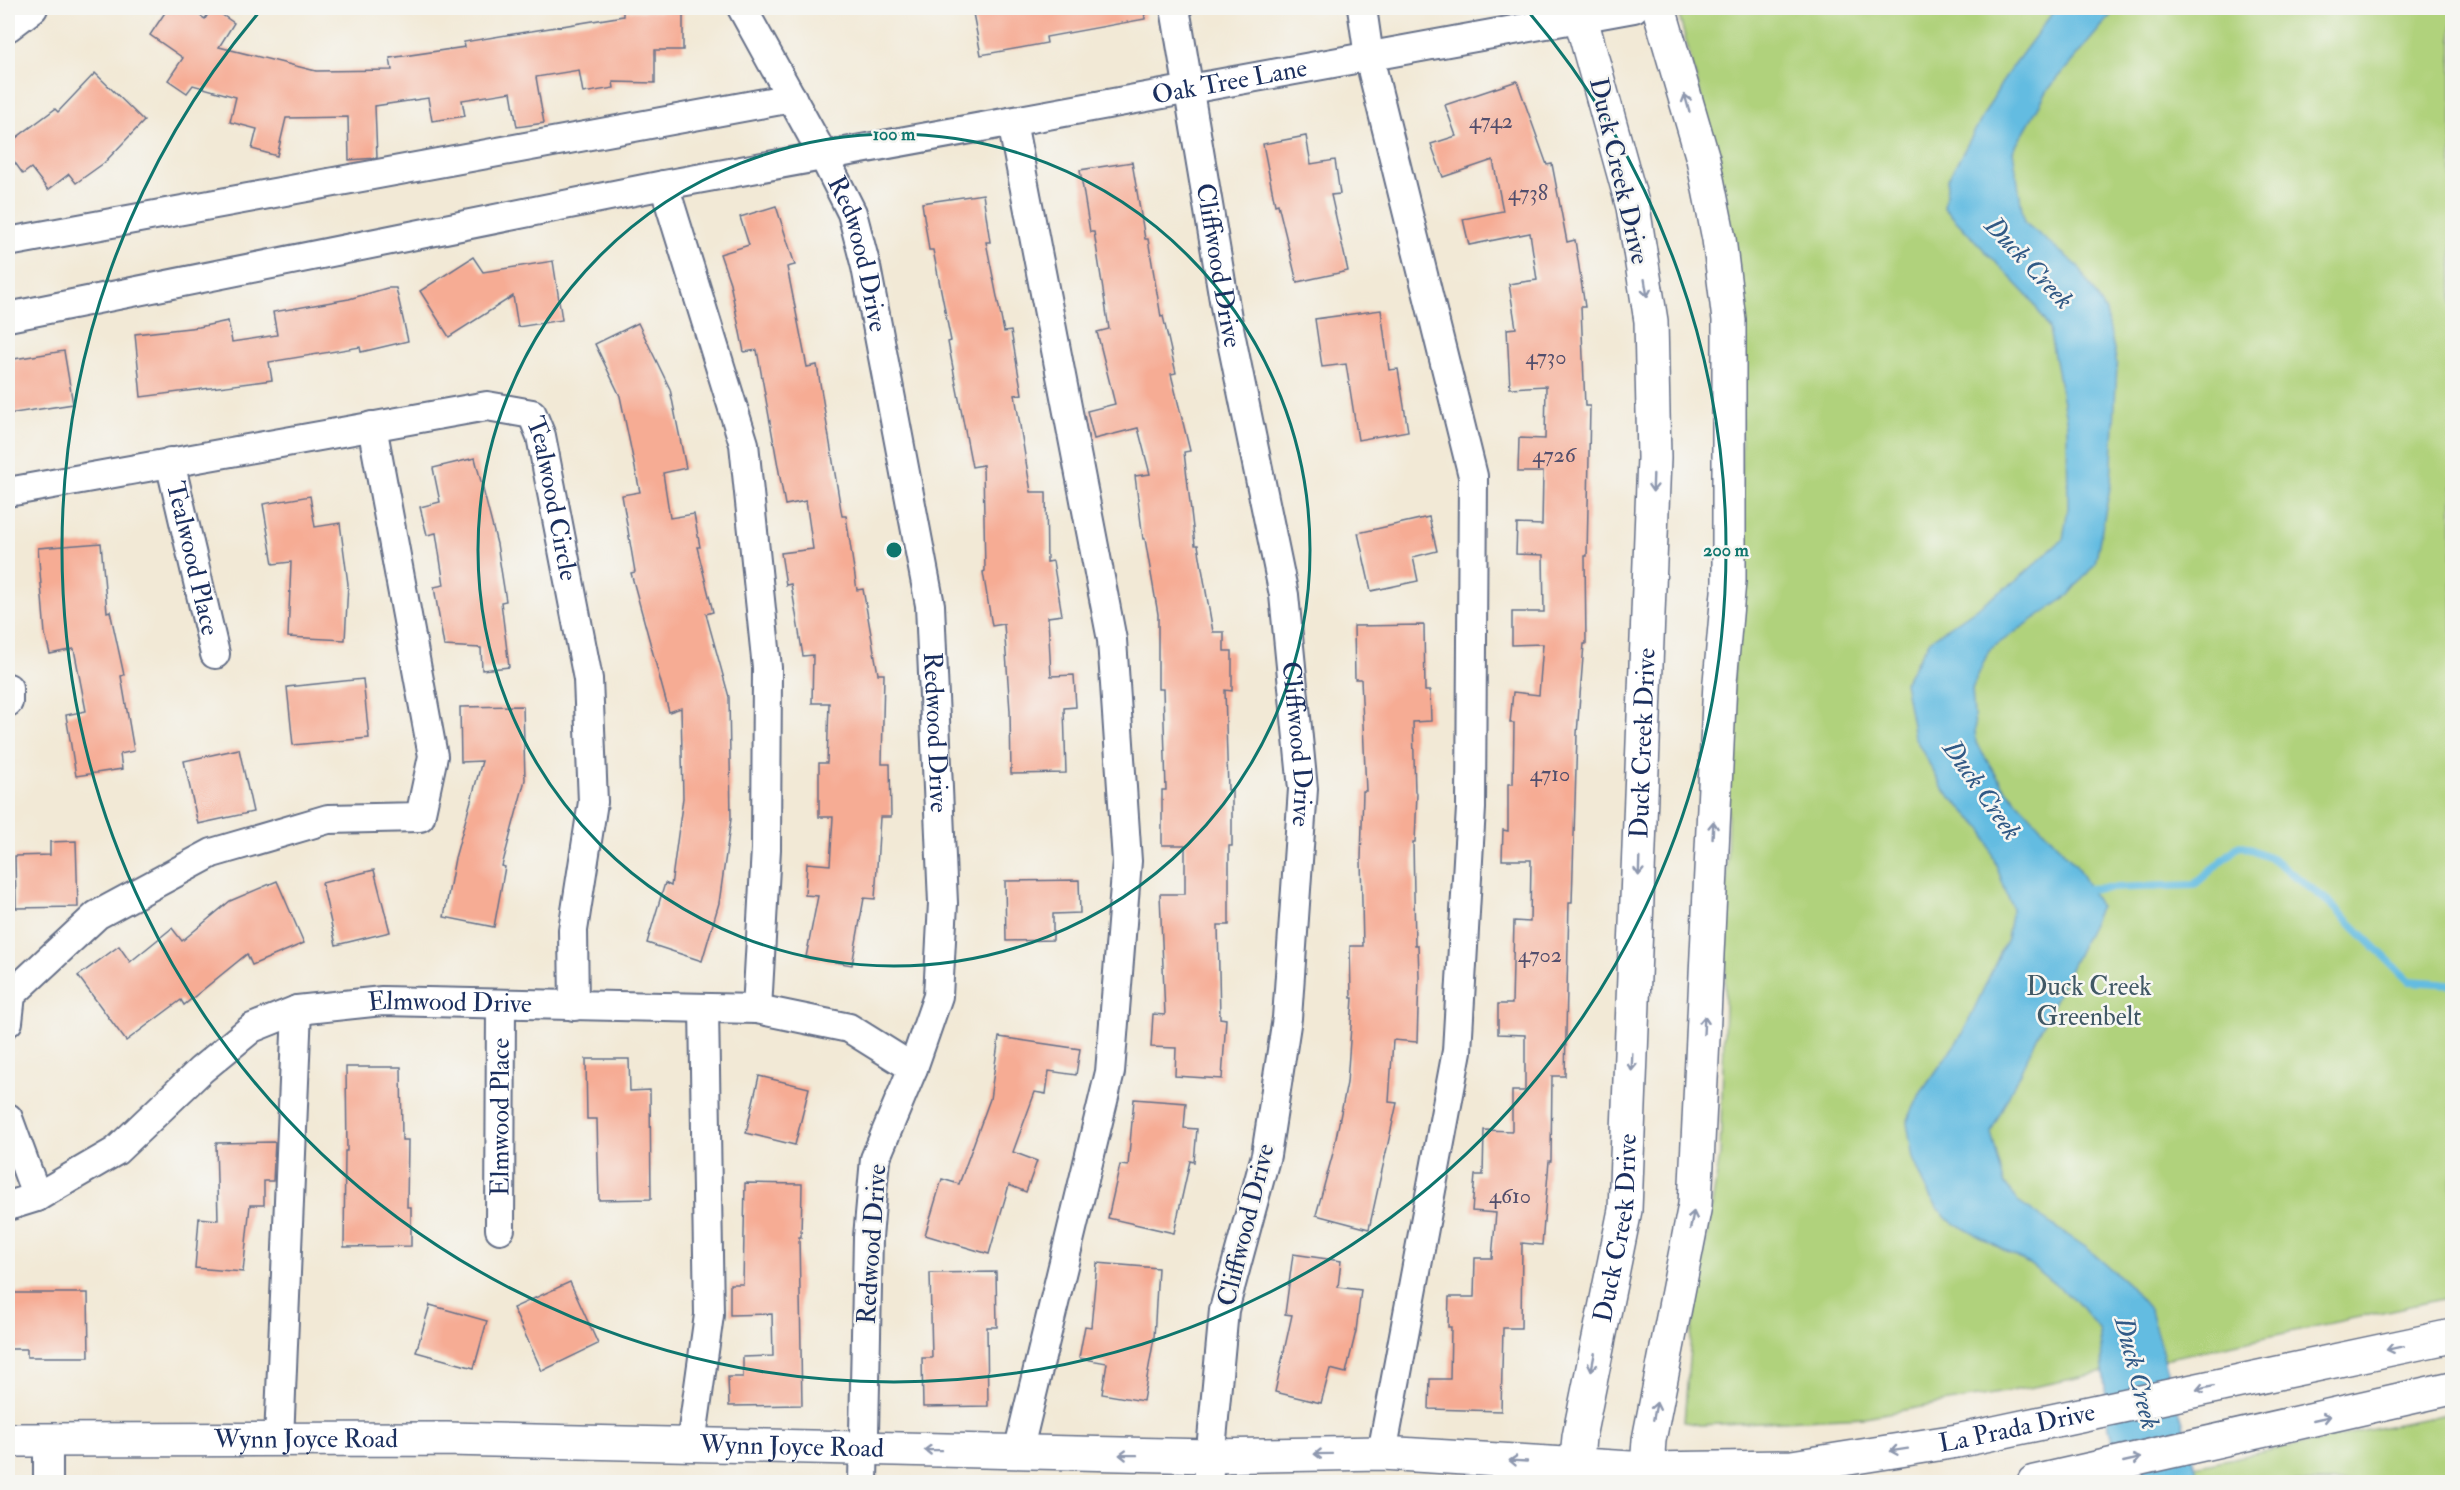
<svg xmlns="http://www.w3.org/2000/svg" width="2460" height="1490" font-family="'IM FELL Double Pica',serif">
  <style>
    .green { fill: #b0d27b; stroke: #66806c; stroke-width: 1.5 }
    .water { fill: #63bce1; stroke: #3f76a0; stroke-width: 1.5 }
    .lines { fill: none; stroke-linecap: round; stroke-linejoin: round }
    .stream { stroke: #63bce1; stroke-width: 8 }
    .building { fill: #f6ac94 }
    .minor-casing { stroke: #667088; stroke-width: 32 }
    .major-casing { stroke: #667088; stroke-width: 36 }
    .minor { stroke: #fff; stroke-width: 28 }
    .major { stroke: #fff; stroke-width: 33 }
    .oneway { stroke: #8d97ae }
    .ring { fill: none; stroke: #0f766e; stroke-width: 3 }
    .labels { text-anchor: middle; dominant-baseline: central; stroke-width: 5; stroke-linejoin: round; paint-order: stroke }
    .number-label { font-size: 22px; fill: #524e6c }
    .street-label { font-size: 26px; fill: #1b2f5e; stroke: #f6f6f2 }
    .park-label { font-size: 26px; fill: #405865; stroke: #f6f6f2 }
    .water-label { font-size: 27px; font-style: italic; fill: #315985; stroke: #f6f6f2 }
    .centre { fill: #0f766e; stroke: #f6f6f2; stroke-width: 3 }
    .ring-label { font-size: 18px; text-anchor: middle; font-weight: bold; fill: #0f766e; stroke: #f6f6f2; stroke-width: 5; stroke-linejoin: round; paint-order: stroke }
  </style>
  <rect width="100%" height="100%" fill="#f6f6f2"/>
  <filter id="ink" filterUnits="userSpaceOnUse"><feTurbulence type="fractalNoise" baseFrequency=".0167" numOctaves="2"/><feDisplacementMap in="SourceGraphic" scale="12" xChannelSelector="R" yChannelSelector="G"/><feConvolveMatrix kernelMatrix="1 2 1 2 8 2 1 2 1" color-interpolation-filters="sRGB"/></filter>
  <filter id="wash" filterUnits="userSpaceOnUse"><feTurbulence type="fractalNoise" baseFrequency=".008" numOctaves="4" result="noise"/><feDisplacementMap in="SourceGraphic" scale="24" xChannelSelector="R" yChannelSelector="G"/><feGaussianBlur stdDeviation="1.35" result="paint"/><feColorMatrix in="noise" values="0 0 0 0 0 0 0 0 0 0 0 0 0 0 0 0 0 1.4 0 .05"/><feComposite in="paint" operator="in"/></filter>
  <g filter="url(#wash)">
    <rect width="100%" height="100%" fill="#f2e9d6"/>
    <!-- green -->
    <g class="green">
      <polygon points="1677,8 2452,8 2452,1297 2044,1385 1865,1417 1700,1425 1684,1422 1691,1335 1720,1155 1725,1005 1728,796 1741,516 1742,285 1713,141"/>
      <polygon points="2452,1413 2452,1482 2116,1482"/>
    </g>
    <!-- water -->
    <polygon class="water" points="2056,8 2117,8 2048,90 2013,151 2024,222 2078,266 2106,312 2117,364 2111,483 2095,564 2069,595 1989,650 1972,689 1976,743 2003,786 2076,865 2100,907 1991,1132 2004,1183 2018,1202 2087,1248 2128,1284 2150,1310 2200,1482 2122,1482 2109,1428 2099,1329 2076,1301 2029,1264 1947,1219 1930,1197 1913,1158 1907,1122 1920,1094 1963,1033 2007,938 2012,908 1983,830 1943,789 1914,736 1904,682 1930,640 2016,581 2063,539 2068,508 2067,424 2049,329 2031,299 1944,208 1948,179 2005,77"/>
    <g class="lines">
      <!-- stream -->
      <polyline class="stream" points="2081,889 2194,885 2240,845 2273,859 2330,903 2409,981 2452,984"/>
    </g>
    <g id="blocks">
      <!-- building -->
      <g class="building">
        <polygon points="168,8 188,8 205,19 212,8 234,23 219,47 316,71 392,70 390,58 465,47 464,42 623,16 623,11 683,12 683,50 655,50 655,83 613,82 614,88 583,93 579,70 536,77 544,123 517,127 511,92 462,100 465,116 432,121 428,98 375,106 377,158 349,160 348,117 286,118 277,156 252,149 257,129 230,122 236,97 193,85 187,93 168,80 183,58 150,35"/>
        <polygon points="972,8 1144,8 1145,19 1046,37 1047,43 981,55"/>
        <polygon points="95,73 144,121 104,163 76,183 69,174 48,190 31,168 23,174 8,153 8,144 55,109 58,112"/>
        <polygon points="1517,81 1547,165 1552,164 1567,242 1575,240 1585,307 1581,307 1585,406 1590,406 1587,556 1585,556 1586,644 1584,644 1577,734 1572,903 1569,903 1565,1076 1552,1076 1551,1161 1549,1161 1542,1245 1522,1243 1521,1328 1503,1328 1501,1411 1429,1409 1430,1379 1450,1379 1451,1327 1448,1327 1449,1297 1474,1297 1475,1258 1492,1258 1496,1213 1472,1211 1475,1175 1483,1175 1484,1130 1512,1131 1512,1091 1525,1091 1525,1035 1498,1034 1498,1004 1512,1004 1514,921 1530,922 1531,860 1502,860 1503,830 1508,831 1508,784 1513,784 1514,723 1510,723 1513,692 1539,695 1543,644 1512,645 1512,612 1544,612 1543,555 1516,554 1517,524 1542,525 1543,472 1518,472 1519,438 1545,439 1546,386 1510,388 1507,329 1516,328 1509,284 1537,280 1530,233 1469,245 1463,219 1503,211 1493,160 1443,177 1431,144 1456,136 1445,105"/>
        <polygon points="1306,136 1311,164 1335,160 1340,194 1331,195 1348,271 1297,282 1278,204 1275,205 1263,144"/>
        <polygon points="1132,162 1145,239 1148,239 1161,317 1163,316 1176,373 1171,374 1190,451 1184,452 1195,545 1198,545 1213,632 1224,632 1224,651 1232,651 1232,691 1225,690 1228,790 1232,790 1232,846 1229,846 1229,925 1218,925 1220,1018 1226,1019 1222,1079 1175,1076 1176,1048 1151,1047 1153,1014 1165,1015 1160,894 1185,894 1185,845 1162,845 1162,790 1166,790 1163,689 1158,689 1158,614 1145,539 1143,539 1135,476 1150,474 1138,428 1094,439 1087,411 1115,404 1097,332 1109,329 1094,232 1090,232 1080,170"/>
        <polygon points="983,194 990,242 986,242 1004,332 1011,331 1022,394 1015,395 1031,492 1046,492 1047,562 1053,561 1062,615 1048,617 1051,676 1074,675 1076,707 1064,708 1066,773 1011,774 1010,711 1004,624 992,626 983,572 985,571 983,465 972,467 948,342 951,341 933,250 929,250 922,203"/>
        <polygon points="776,206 795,265 787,267 807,367 817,365 842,516 846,516 857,590 863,589 878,674 884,674 882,764 890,764 891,817 880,817 875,899 864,898 852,965 806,957 818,896 805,895 807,863 830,865 833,817 819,817 819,763 827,763 829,703 812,703 813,655 803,656 791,584 786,585 781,553 813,549 806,501 785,505 757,350 744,352 730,283 720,254 749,245 740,217"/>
        <polygon points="473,257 483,272 553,261 562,320 518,327 513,296 449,337 420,291"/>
        <polygon points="387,288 396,288 408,341 361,352 360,347 269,362 272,380 141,397 135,334 199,327 228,321 232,342 277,335 273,312 349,299"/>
        <polygon points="1381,310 1389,370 1398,369 1408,431 1358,440 1346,364 1322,367 1315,319"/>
        <polygon points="638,323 670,389 686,468 663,473 670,518 694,514 700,547 697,547 713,612 706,614 729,697 731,819 719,903 702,961 647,943 665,883 671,886 683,798 681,708 669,712 631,573 635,572 622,495 640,492 620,396 595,344"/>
        <polygon points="64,351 73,404 8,414 8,360"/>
        <polygon points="475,458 497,544 506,601 501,602 509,667 482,670 481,648 444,646 434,587 444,585 436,533 427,535 420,507 440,502 433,468"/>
        <polygon points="310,496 315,527 340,523 348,584 345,640 288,637 291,562 273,564 263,504"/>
        <polygon points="1429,517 1437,551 1413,557 1418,581 1371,591 1358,533"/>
        <polygon points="101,543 107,612 110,611 124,675 121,676 134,751 120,754 122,769 76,776 66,715 86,711 74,649 50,654 45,634 38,548"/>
        <polygon points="1424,625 1425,691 1430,691 1431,721 1413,722 1415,792 1417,793 1415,842 1413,842 1415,945 1418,945 1419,977 1417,1042 1393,1040 1389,1102 1397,1103 1369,1229 1316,1215 1333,1153 1347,1083 1353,998 1351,998 1350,946 1363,946 1361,859 1363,791 1366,791 1361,679 1355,679 1354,626"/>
        <polygon points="363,679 369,738 293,745 287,687"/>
        <polygon points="523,706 525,780 502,866 505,867 494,927 444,917 455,858 482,761 461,762 460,707"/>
        <polygon points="239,749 253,812 198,824 184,761"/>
        <polygon points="76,841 78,907 16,908 15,856 50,855 50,842"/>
        <polygon points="374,870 390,932 336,945 322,883"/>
        <polygon points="1079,880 1080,913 1053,914 1053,940 1006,941 1005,881"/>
        <polygon points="277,881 304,943 252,965 247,954 184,1005 181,1000 126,1041 78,976 119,946 130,962 172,928 182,941 230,901"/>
        <polygon points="999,1037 1080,1049 1076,1075 1049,1071 1046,1094 1035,1092 1013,1152 1037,1161 1026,1192 1009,1185 989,1254 925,1235 942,1179 959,1184 990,1099"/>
        <polygon points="586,1059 629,1059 630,1091 650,1090 651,1199 599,1200 597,1119 587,1119"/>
        <polygon points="346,1067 401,1067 402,1140 408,1140 407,1207 411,1207 411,1246 344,1247 345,1151 347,1151"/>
        <polygon points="759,1076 809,1088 795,1145 746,1133"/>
        <polygon points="1134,1099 1186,1103 1184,1128 1197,1129 1194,1162 1190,1161 1174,1233 1108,1218 1120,1165 1128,1166"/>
        <polygon points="275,1142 273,1181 264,1181 264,1205 250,1205 243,1272 195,1268 199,1218 218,1220 216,1143"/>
        <polygon points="745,1183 802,1184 801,1237 799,1237 802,1405 729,1406 728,1377 743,1377 743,1357 773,1356 772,1314 730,1315 730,1284 743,1284"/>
        <polygon points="1293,1254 1341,1261 1338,1287 1361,1290 1356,1331 1346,1373 1330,1369 1321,1403 1275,1392 1292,1315 1285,1314"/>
        <polygon points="1097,1263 1158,1268 1154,1338 1143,1401 1102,1394 1107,1363 1079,1358 1085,1326 1091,1327"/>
        <polygon points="996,1272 997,1327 987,1327 988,1406 923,1407 922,1358 932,1358 930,1273"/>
        <polygon points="570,1282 598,1344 542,1371 513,1308"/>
        <polygon points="8,1293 88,1293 89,1357 27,1357 27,1349 8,1349"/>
        <polygon points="430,1305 487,1321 474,1368 416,1352"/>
      </g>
    </g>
  </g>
  <g filter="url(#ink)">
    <use href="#blocks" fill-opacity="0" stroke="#667088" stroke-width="1.5"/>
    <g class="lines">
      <defs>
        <g id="minor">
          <path id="s1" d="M742 8 823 155 852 213 866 267 930 605 943 903 938 996 913 1068 875 1159 868 1237 863 1482"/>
          <path id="s2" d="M1175 8 1227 318 1284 595 1303 789 1287 1018 1266 1155 1224 1310 1208 1482"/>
          <polyline points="1362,8 1369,57 1473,476 1471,808 1457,1051 1382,1453"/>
          <polyline points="8,27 33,8"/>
          <polyline points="1012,122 1112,640 1127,861 1110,1072 1018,1452"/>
          <polyline points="664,185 744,444 767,668 766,849 757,1009"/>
          <polyline points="8,242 792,98"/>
          <path id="s3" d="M8 317 664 185 1634 8"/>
          <path id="s4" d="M170 462 215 654"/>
          <path id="s5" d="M8 492 487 406 532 414 541 436 588 679 593 802 573 930 574 1006"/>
          <polyline points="8,688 8,702"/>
          <polyline points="8,1022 11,995 97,915 212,853 328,819 420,817 433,756 372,426"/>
          <polyline points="8,1118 37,1197"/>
          <path id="s6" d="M8 1206 37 1197 116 1151 201 1070 252 1028 297 1010 382 1001 757 1009 849 1028 913 1068"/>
          <path id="s7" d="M500 1229 501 1004"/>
          <polyline points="279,1440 297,1010"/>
          <polyline points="48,1441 48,1482"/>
          <polyline points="691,1444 709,1315 704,1008"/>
        </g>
        <g id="major">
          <path id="s8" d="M8 1440 447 1439 1210 1456 1382 1453 1647 1469 1792 1467 1957 1441 2452 1336"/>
          <path id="s9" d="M1575 1482 1579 1437 1625 1210 1654 458 1651 321 1633 207 1578 8"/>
          <polyline points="1646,1482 1649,1440 1695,1205 1720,682 1729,581 1729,320 1719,239 1703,159 1659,8"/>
          <polyline points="2034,1482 2452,1388"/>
        </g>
      </defs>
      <!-- minor casing -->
      <use href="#minor" class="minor-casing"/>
      <!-- major casing -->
      <use href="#major" class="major-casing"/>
      <!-- minor -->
      <use href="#minor" class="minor"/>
      <!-- major -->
      <use href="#major" class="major"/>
    </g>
    <!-- one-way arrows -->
    <defs><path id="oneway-shaft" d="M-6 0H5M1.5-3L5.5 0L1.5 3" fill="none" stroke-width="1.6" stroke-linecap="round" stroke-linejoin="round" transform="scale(1.5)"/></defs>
    <g class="oneway">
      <use href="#oneway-shaft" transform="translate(1687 103) rotate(-106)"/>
      <use href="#oneway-shaft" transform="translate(1646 288) rotate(81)"/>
      <use href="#oneway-shaft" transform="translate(1653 483) rotate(92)"/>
      <use href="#oneway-shaft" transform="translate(1713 830) rotate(-87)"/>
      <use href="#oneway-shaft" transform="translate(1639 867) rotate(92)"/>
      <use href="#oneway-shaft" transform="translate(1704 1025) rotate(-87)"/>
      <use href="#oneway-shaft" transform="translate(1632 1062) rotate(92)"/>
      <use href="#oneway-shaft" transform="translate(1692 1220) rotate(-79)"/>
      <use href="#oneway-shaft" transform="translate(2395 1348) rotate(168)"/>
      <use href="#oneway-shaft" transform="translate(1593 1362) rotate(101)"/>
      <use href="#oneway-shaft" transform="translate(2205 1388) rotate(168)"/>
      <use href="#oneway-shaft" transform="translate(1655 1411) rotate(-79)"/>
      <use href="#oneway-shaft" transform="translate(2322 1418) rotate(-13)"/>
      <use href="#oneway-shaft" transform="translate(933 1450) rotate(-179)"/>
      <use href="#oneway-shaft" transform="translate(1899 1450) rotate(171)"/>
      <use href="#oneway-shaft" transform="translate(1323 1454) rotate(179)"/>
      <use href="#oneway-shaft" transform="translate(1128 1455) rotate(-179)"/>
      <use href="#oneway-shaft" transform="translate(2132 1460) rotate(-13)"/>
      <use href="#oneway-shaft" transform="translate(1518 1461) rotate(-177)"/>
    </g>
  </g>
  <!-- distance rings -->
  <g class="ring">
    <circle cx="894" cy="550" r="416"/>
    <path d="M1527 10A832 832 0 1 1 261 10"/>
  </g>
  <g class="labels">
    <!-- number labels -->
    <g class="number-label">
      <text x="1491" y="121">4742</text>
      <text x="1528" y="193">4738</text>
      <text x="1546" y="357">4730</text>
      <text x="1554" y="455">4726</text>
      <text x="1550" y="774">4710</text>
      <text x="1540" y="955">4702</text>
      <text x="1510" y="1196">4610</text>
    </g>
    <!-- street labels -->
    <g class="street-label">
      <text stroke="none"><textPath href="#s3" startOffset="1244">Oak Tree Lane</textPath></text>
      <text transform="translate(1619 171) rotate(77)">Duck Creek Drive</text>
      <text stroke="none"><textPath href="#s1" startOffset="274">Redwood Drive</textPath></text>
      <text stroke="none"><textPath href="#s2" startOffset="261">Cliffwood Drive</textPath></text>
      <text stroke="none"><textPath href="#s5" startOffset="620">Tealwood Circle</textPath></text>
      <text stroke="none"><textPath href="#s4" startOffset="99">Tealwood Place</textPath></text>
      <text stroke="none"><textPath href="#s1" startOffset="760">Redwood Drive</textPath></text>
      <text stroke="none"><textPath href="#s9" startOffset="744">Duck Creek Drive</textPath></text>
      <text stroke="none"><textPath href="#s2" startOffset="747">Cliffwood Drive</textPath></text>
      <text stroke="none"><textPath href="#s6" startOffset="507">Elmwood Drive</textPath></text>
      <text stroke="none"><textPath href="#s7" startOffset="112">Elmwood Place</textPath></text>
      <text transform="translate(1246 1225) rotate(-76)">Cliffwood Drive</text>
      <text stroke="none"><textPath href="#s9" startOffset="258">Duck Creek Drive</textPath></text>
      <text transform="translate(872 1244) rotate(-86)">Redwood Drive</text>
      <text stroke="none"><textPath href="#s8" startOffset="2013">La Prada Drive</textPath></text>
      <text stroke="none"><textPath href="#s8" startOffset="298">Wynn Joyce Road</textPath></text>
      <text stroke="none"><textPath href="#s8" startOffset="784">Wynn Joyce Road</textPath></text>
    </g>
    <!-- park labels -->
    <g class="park-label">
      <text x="2089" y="987">Duck Creek<tspan x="2089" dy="30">Greenbelt</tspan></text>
    </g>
    <!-- water labels -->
    <g class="water-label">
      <text transform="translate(2029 263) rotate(47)">Duck Creek</text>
      <text transform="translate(1982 790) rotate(55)">Duck Creek</text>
      <text transform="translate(2137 1373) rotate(76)">Duck Creek</text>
    </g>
  </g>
  <circle cx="894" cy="550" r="9" class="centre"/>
  <g class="ring-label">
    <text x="894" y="140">100 m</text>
    <text x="1726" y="556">200 m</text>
  </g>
  <!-- margin -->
  <rect width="2460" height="1490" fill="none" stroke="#f6f6f2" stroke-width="30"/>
</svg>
